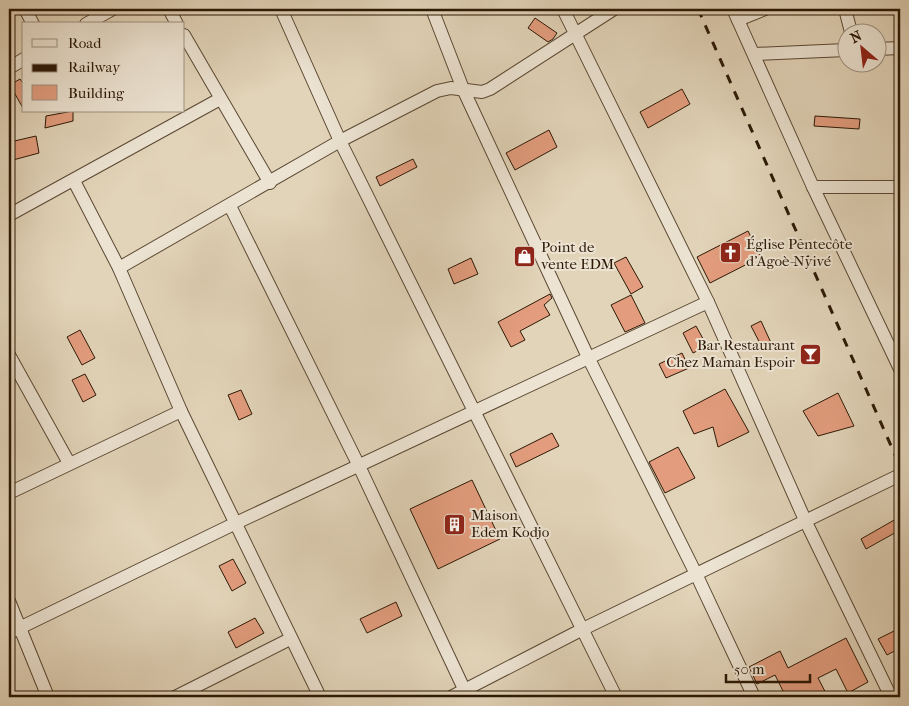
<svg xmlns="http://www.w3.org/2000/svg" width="909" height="706" font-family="'IM FELL French Canon',serif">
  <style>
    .building { fill: #e39d7e; stroke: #2c1805 }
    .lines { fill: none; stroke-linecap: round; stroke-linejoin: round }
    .minor-casing { stroke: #5a4732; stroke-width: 14 }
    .minor { stroke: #ece3d2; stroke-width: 12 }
    .rail { stroke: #2c1805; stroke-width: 3; stroke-dasharray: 9 9; stroke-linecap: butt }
    .labels { text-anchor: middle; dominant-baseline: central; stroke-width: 4; stroke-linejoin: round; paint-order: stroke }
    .poi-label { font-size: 15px; fill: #2c1805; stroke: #ece3d2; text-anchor: start }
  </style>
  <rect width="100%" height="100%" fill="#e2d4b9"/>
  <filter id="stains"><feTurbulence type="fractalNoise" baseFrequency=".004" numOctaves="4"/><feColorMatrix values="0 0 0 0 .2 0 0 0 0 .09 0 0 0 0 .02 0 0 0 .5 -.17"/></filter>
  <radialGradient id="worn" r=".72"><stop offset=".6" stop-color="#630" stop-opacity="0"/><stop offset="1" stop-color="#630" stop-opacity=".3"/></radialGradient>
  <!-- building -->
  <g class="building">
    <polygon points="535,18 557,33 553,39 548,42 528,28"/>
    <polygon points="20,79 24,85 24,110 10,85"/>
    <polygon points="682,89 690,104 648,128 640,112"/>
    <polygon points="73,111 73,121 45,128 46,116"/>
    <polygon points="815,116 860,119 859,129 814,126"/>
    <polygon points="549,130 557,147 515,170 506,153"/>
    <polygon points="36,136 39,153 13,160 10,142"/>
    <polygon points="413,159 417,167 380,186 376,177"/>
    <polygon points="748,231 761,257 710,283 697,257"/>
    <polygon points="626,257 643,287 631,294 614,263"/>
    <polygon points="471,258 478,274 454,284 448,269"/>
    <polygon points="550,294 552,298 544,305 550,315 520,331 525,340 511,347 498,322"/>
    <polygon points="631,295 645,323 625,332 611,305"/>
    <polygon points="761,321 772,345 763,349 751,326"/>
    <polygon points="696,326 707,346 693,353 683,333"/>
    <polygon points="80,330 95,358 82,365 67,337"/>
    <polygon points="682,353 689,368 666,378 659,364"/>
    <polygon points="85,374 96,395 83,402 72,380"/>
    <polygon points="725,389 749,432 718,447 713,427 694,434 683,411"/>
    <polygon points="241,390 252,414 239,420 228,395"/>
    <polygon points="838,393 854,426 818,436 803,411"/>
    <polygon points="552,433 559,446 516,467 510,454"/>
    <polygon points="678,447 695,478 665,493 649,462"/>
    <polygon points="472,480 500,539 438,569 410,509"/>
    <polygon points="896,519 900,530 866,549 861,539"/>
    <polygon points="233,559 246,583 232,591 219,566"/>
    <polygon points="396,602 402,616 367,633 360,619"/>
    <polygon points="255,618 264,633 236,648 228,632"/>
    <polygon points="900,628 900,648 887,655 878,639"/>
    <polygon points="846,638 868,682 848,693 836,669 818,678 828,697 786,697 775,675 757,684 749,667 780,651 788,668"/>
  </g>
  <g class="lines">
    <defs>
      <g id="minor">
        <polyline points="25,9 33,24"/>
        <polyline points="169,9 177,24"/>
        <polyline points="281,9 340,141 616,697"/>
        <polyline points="432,9 463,89 588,357 697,576 754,697"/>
        <polyline points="563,9 708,302 805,520 891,697"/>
        <polyline points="733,9 813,187 900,369"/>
        <polyline points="845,9 851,32"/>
        <polyline points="738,20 765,9"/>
        <polyline points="86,24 113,9"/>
        <polyline points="184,35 270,183"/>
        <polyline points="876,49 900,48"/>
        <polyline points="755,54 846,50"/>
        <polyline points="9,68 24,59"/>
        <polyline points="74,181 119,268 181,411 320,697"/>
        <polyline points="813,187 900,187"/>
        <polyline points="230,206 359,466 465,691"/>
        <polyline points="9,215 220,99"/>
        <polyline points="119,268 340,141 437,91 451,88 482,92 490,89 614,9"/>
        <polyline points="9,355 69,463"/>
        <polyline points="9,493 181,411"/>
        <polyline points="9,601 48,697"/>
        <polyline points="9,633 236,523 708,302"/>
        <polyline points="175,697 290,639"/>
        <polyline points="451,697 583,629 900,475"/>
      </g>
    </defs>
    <!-- minor casing -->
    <use href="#minor" class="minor-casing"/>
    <!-- minor -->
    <use href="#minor" class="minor"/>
    <!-- rail -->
    <polyline class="rail" points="698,9 900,466"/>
  </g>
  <!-- icons -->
  <defs>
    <symbol id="church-square" viewBox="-11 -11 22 22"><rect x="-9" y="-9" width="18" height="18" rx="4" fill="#8f2418" stroke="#ece3d2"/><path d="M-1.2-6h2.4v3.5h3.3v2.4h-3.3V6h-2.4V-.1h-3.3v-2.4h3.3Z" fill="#fff"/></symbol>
    <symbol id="shop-square" viewBox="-11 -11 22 22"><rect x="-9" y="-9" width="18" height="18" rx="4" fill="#8f2418" stroke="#ece3d2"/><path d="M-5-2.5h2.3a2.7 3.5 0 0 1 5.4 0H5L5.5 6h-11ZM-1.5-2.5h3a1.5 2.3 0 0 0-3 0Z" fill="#fff"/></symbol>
    <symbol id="bar-square" viewBox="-11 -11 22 22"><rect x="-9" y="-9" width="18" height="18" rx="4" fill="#8f2418" stroke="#ece3d2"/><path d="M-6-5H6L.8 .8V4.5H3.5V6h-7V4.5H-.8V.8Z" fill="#fff"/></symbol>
    <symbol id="building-square" viewBox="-11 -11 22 22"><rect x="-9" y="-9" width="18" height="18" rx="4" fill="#8f2418" stroke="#ece3d2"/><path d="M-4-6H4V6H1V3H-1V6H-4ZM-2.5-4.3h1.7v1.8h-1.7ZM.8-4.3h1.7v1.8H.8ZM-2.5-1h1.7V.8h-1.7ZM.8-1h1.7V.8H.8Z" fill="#fff"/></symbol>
  </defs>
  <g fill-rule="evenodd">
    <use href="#church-square" x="718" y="240" width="25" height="25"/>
    <use href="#shop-square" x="512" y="244" width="25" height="25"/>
    <use href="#bar-square" x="798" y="342" width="25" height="25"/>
    <use href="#building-square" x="442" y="512" width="25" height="25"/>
  </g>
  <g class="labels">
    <!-- poi labels -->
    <g class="poi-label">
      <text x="746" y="244">Église Pentecôte<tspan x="746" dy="17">d'Agoè-Nyivé</tspan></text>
      <text x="541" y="247">Point de<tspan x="541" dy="17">vente EDM</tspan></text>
      <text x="795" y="345" text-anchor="end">Bar Restaurant<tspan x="795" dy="17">Chez Maman Espoir</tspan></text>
      <text x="471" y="515">Maison<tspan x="471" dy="17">Edem Kodjo</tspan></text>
    </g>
  </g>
  <!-- margin -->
  <rect width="909" height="706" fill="none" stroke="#e2d4b9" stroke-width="30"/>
  <rect x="10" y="10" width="889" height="686" fill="none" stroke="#2c1805" stroke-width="2.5"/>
  <rect x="15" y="15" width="879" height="676" fill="none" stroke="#2c1805"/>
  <!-- legend -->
  <rect x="22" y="22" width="162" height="90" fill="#ece3d2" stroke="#9f9280"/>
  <rect x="32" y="39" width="25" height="8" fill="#ece3d2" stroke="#9f9280"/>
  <text x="68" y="48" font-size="15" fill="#2c1805">Road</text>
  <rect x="32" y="64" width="25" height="8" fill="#2c1805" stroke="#9f9280"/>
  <text x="68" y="72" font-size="15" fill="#2c1805">Railway</text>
  <rect x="32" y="85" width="25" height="15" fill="#e39d7e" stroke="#9f9280"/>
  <text x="68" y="98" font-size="15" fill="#2c1805">Building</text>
  <!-- north arrow -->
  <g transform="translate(862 48) rotate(332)"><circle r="24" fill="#ece3d2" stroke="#9f9280"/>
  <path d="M0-4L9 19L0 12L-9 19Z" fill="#8f2418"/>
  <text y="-8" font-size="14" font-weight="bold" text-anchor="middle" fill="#2c1805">N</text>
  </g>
  <!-- scale -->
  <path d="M726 674v8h84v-8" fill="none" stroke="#2c1805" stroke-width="2.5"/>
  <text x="734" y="674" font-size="15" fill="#2c1805" stroke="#ece3d2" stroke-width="4" paint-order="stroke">50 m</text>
  <rect width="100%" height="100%" filter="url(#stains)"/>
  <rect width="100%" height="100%" fill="url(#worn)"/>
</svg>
